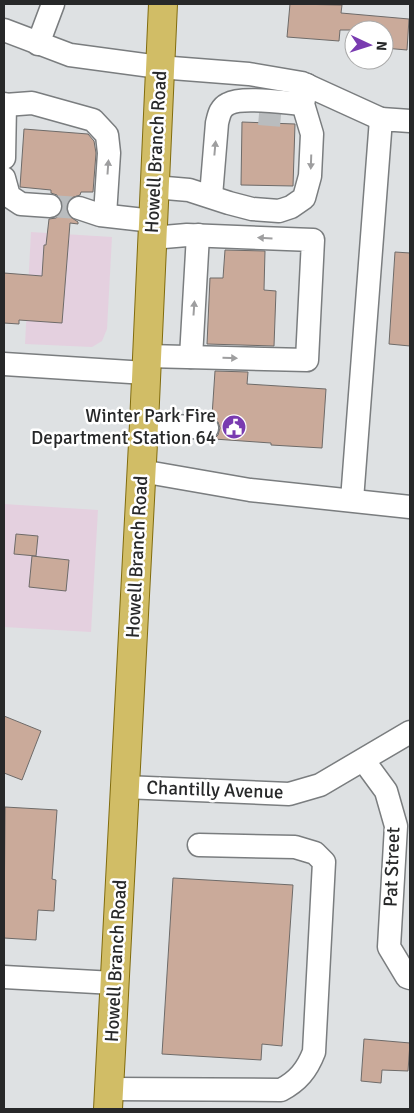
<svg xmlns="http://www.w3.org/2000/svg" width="414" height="1113" font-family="Signika,sans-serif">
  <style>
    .commercial { fill: #e4d0df }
    .building { fill: #caaa9a; stroke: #6e6b69 }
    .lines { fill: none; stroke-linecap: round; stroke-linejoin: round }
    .minor-tunnel { stroke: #b9bcbe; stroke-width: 22; stroke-dasharray: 22 11; stroke-linecap: butt }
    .minor-casing { stroke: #7a7d7f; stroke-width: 25 }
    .major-casing { stroke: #816c0e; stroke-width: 30 }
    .minor { stroke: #fff; stroke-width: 22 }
    .major { stroke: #d1bd66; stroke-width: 28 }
    .oneway { fill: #9e9e9f }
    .labels { text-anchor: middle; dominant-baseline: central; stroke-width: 5; stroke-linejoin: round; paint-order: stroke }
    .street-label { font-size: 19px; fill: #272829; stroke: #fff }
    .poi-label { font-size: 19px; fill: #272829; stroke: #fff; text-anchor: end }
  </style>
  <rect width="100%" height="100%" fill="#dee1e3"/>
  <!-- commercial -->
  <g class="commercial">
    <polygon points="31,232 112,237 107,329 102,341 92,347 25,344"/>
    <polygon points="4,504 98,510 91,632 4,627"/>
  </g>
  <!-- building -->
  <g class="building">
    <polygon points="290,4 342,5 341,13 409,19 407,50 384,48 384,30 340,30 339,41 287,37"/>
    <polygon points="242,122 295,124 293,186 241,185"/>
    <polygon points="24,129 88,134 94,141 96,153 93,192 81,192 80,195 71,198 66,204 66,211 69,216 78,222 78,224 70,223 62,323 19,320 19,324 4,323 4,273 42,276 44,245 46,245 49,219 56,218 61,214 63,207 62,200 57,195 51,193 51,190 20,187"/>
    <polygon points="225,250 265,251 264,290 276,291 274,346 207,344 210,278 223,278"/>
    <polygon points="395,252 410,253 410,346 389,344"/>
    <polygon points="215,371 248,372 247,384 326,389 322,448 271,445 271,443 214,439 218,435 220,428 218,422 212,416"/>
    <polygon points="16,534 38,536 36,556 14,554"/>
    <polygon points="32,556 69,560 66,591 29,587"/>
    <polygon points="4,716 41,731 22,780 4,773"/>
    <polygon points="5,807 57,810 52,879 56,880 54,911 38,910 36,940 4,938"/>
    <polygon points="173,878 293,885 282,1046 262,1044 261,1060 162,1054"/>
    <polygon points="364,1039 410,1043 408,1071 382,1070 381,1083 361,1081"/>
  </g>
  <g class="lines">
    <!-- minor-tunnel -->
    <g class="minor-tunnel">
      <polyline points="259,114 282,116"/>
      <polyline points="50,206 79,208"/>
    </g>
    <defs>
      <g id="minor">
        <polyline points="4,30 70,55 159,67 249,74 302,83 381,119"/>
        <polyline points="38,44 53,4"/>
        <polyline points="4,104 5,105 4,158"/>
        <polyline points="5,105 32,103 93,120 107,135 109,153 105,215"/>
        <polyline points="4,178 9,196 21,204 50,206"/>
        <polyline points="154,187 189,190 229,203 252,209 279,211 291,207 304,198 310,176 312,134 303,104 307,85"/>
        <path d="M211 196 217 123C219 115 220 108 228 104 242 96 287 103 303 104"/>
        <polyline points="79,208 100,215 153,221"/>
        <polyline points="147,356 307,360 313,240 187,235 152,238"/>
        <polyline points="191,357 198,235"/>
        <polyline points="4,364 146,373"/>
        <polyline points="144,424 207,428"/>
        <polyline points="141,471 250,490 410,507"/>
        <polyline points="352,500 381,119 410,121"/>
        <polyline points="364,761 386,791 396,826 389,947 407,977 410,978"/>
        <polyline points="124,787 289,794 320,785 410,732"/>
        <polyline points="4,977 114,983"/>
        <path d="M109 1089 281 1090C298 1081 307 1070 314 1052L324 862 315 853 295 847 199 845"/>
      </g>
      <polyline id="major" points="108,1109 144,424 163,4"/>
    </defs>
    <!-- minor casing -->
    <use href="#minor" class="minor-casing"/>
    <!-- major casing -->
    <use href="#major" class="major-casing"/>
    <!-- minor -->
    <use href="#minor" class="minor"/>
    <!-- major -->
    <use href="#major" class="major"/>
  </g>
  <!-- one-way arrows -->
  <defs><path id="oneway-solid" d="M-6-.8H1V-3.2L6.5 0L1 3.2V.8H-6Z" transform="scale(1.25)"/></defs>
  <g class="oneway">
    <use href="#oneway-solid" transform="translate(215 148) rotate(-85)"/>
    <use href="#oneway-solid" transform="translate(311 162) rotate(92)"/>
    <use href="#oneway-solid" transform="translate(108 167) rotate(-86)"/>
    <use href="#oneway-solid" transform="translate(265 238) rotate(-177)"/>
    <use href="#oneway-solid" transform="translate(194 308) rotate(-86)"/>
    <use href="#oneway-solid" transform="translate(230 358) rotate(1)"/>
  </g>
  <!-- icons -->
  <defs>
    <symbol id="civic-disc" viewBox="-11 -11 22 22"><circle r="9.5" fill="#793bb0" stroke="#fff"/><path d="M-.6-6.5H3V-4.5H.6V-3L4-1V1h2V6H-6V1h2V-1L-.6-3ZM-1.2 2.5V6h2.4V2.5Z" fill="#fff"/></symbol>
  </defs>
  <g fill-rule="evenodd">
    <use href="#civic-disc" x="220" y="413" width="28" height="28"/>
  </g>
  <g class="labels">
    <!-- street labels -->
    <g class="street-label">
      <text transform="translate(156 152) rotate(-87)">Howell Branch Road</text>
      <text transform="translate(137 557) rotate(-87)">Howell Branch Road</text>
      <text transform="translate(215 790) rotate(2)">Chantilly Avenue</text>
      <text transform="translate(392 867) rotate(-88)">Pat Street</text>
      <text transform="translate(116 961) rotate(-87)">Howell Branch Road</text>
    </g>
    <!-- poi labels -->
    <g class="poi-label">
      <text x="216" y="416">Winter Park Fire<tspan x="216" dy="22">Department Station 64</tspan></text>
    </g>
  </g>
  <!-- border -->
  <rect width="414" height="1113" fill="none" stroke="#272829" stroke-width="10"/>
  <!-- north arrow -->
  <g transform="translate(369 45) rotate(94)"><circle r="24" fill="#ffffff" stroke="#a9a9a9"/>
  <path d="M0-4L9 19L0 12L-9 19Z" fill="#793bb0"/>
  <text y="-8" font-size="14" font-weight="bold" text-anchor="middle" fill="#272829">N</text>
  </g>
</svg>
